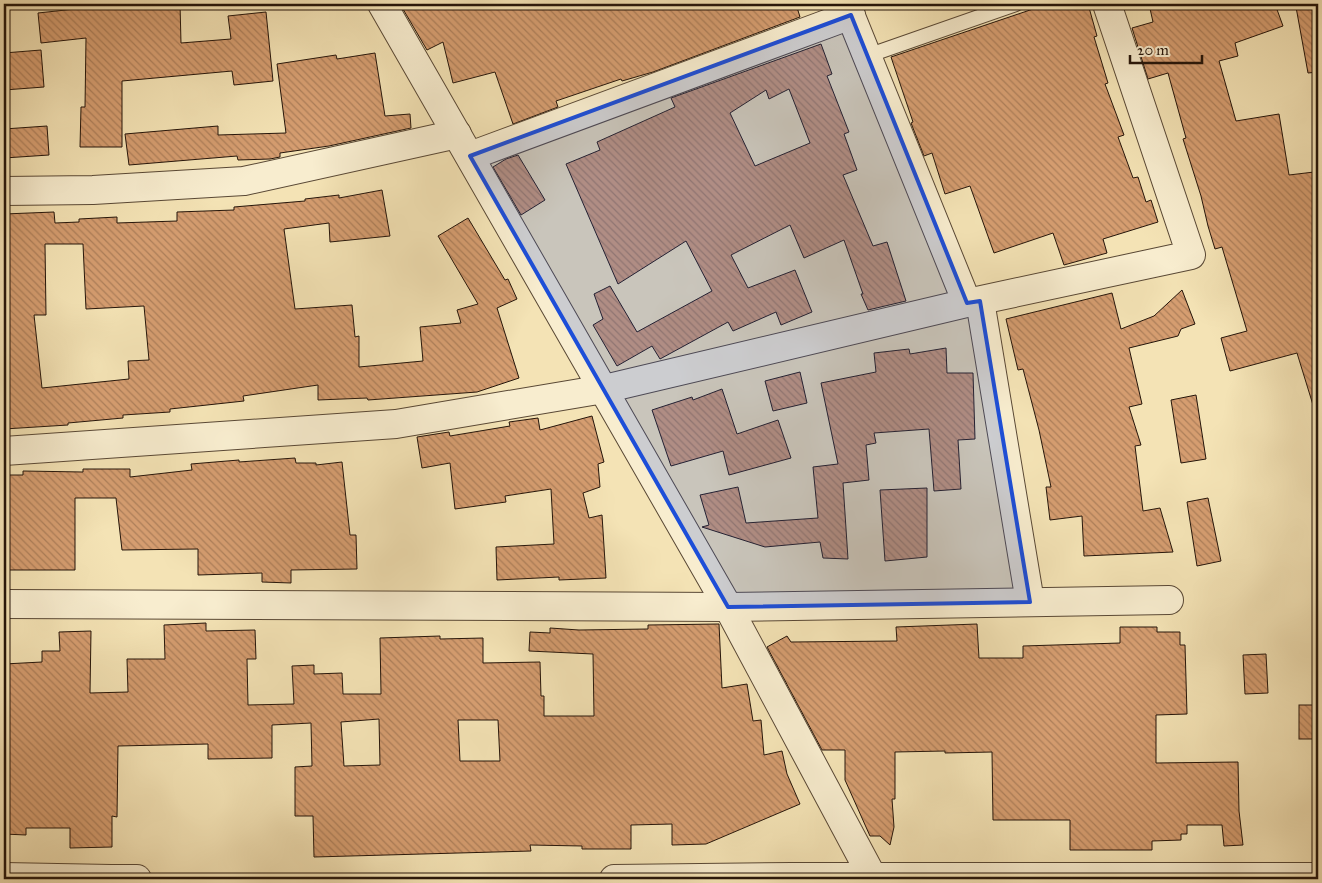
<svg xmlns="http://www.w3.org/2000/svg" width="1322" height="883" font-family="'IM FELL Great Primer',serif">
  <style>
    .building { fill: url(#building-back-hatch); stroke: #25150a; fill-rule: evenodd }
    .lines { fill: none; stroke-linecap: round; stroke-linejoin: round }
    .service-casing { stroke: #594835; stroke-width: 16 }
    .minor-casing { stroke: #594835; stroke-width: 30 }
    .tertiary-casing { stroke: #594835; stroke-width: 30 }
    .service { stroke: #f8edcf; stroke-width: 14 }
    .minor { stroke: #f8edcf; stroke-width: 28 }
    .tertiary { stroke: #f8edcf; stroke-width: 28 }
    .marked { fill: #1d4ed8; fill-opacity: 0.2; stroke: #1d4ed8; stroke-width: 4; stroke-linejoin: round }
  </style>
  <defs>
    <pattern id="building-back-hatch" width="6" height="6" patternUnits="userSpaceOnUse" patternTransform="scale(1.25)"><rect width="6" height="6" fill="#d59d70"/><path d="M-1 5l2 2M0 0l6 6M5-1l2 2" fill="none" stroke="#ad7f5a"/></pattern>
  </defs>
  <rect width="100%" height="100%" fill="#f4e3b5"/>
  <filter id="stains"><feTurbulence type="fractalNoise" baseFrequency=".004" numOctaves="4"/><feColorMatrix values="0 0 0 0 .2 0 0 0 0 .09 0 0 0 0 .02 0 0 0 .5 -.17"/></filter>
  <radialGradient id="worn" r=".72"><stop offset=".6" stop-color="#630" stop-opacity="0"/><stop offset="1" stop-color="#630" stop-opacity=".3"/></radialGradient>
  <!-- building -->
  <g class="building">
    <polygon points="112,4 180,4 181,43 231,39 228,16 266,12 273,81 234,85 232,71 122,81 122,147 80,147 81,107 85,107 86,38 41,43 38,13 112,5"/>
    <polygon points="400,4 796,4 800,17 653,72 622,81 621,79 556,101 558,107 513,124 495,72 453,83 443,42 427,50"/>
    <polygon points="1035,4 1088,4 1097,36 1094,37 1108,83 1105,84 1124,135 1118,137 1133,178 1138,177 1146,202 1151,200 1158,222 1103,239 1107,253 1064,265 1053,233 994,253 970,186 945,194 932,153 924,156 911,123 913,122 891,57 1036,8"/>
    <polygon points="1149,4 1275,4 1283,26 1235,43 1238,56 1219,61 1236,121 1279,114 1289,175 1314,172 1318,199 1318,404 1313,405 1297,353 1230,371 1221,338 1247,331 1222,247 1215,249 1208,226 1201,196 1183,139 1186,138 1168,73 1148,79 1132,28 1153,22"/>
    <polygon points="1318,4 1318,72 1308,73 1296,7"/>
    <path d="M821 44 832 74 827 76 849 132 844 134 857 170 843 175 873 246 887 242 906 301 868 310 861 294H863L844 240 804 258 790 225 731 255 748 288 795 270 812 312 781 325 776 312 733 331 728 322 660 359 652 346 617 366 593 325 603 319 594 294 610 286 637 332 712 291 686 241 618 284 566 164 600 150 597 142 675 107 671 98ZM789 89 810 143 755 166 730 113 766 90 769 99Z"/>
    <polygon points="41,50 44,87 4,90 4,53"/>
    <polygon points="375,53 385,116 410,114 411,128 329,146 280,153 280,157 270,159 238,160 237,156 129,165 125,134 218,126 218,135 286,133 277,64 336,55 337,59"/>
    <polygon points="47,126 49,155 4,158 4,129"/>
    <polygon points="518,155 545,200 521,215 493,167 506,159"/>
    <path d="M382 190 390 236 330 242 329 223 284 229 295 309 352 305 355 337 359 336V367L423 361 420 327 461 323 457 310 478 304 438 236 468 218 505 280 508 279 517 299 497 308 519 378 477 392 368 400 367 398 318 400V385L243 396 244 401 170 409V412L123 415V418L68 423V425L4 429V214L54 212 55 223 79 222V219L117 217V223L177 221V212L234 210V207L305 201V199L339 195V198ZM45 244H83L86 309 144 306 149 360 128 361 129 379 42 388 34 315H46Z"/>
    <polygon points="1182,290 1195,324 1181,329 1178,336 1129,348 1142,404 1129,407 1141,445 1135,446 1143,511 1160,508 1173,552 1084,556 1082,516 1050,520 1046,487 1051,487 1039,430 1023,369 1018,370 1006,319 1112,293 1121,329 1154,316"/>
    <polygon points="946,348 947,373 973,373 975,439 958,440 961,489 934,491 929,429 874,433 876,443 866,445 869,480 843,483 848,559 823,558 820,542 765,547 702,527 709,525 700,495 738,487 746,523 818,518 813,467 838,464 821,383 876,372 874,353 909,349 910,354"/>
    <polygon points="800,372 807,403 773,411 765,381"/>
    <polygon points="722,389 737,434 778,420 791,458 729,475 723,451 671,466 652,410 692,397 693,400"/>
    <polygon points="1196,395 1206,459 1181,463 1171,400"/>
    <polygon points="592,416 604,462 598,464 600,487 583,493 589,518 602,515 606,578 559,580 559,577 497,580 496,547 554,544 551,489 505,496 506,502 455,509 450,463 422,468 417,437 449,432 450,436 510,426 509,422 538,418 540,430"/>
    <polygon points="295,458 296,463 316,463 316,465 342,462 350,535 356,535 357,569 291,570 291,583 262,582 262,573 198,575 198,549 122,550 116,498 75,498 75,570 4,570 4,475 23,475 23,471 83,472 83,469 130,469 130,477 192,470 191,464 239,460 239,462"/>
    <polygon points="927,488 927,557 885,561 880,490"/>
    <polygon points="1208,498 1221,561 1197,566 1187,502"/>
    <path d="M206 623V631L255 630 256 659H247L248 705 294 704 292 666 314 665V674L342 673 343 694H381L380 638 440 636V639L483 638V663L540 662 541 696H544V716H594L593 654 529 651 530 632 550 633V628L579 630 648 629V625L719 624 722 688 747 684 753 721 761 720 764 755 782 751 787 774 800 804 706 844 672 845V824L631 825V849H582V846L530 845 531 851 314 857 313 816H295V767L312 766 311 723 272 725V758L208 759V744L118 746 117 817 112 816V847L70 848V828H26V835L4 834V664L42 662V651H60L59 632 91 631 90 693 128 692 127 659H165L164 625ZM379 719 380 765 344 766 341 722ZM458 720H498L500 761H460Z"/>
    <polygon points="977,624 979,658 1023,658 1023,646 1120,643 1120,627 1157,627 1157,632 1180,632 1180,645 1185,645 1187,714 1156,715 1156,763 1238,762 1239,811 1243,845 1224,846 1222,825 1187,825 1187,834 1181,834 1181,840 1152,841 1152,850 1070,850 1070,820 993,820 992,752 945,753 945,751 895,752 895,799 892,799 894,827 890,845 880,836 870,836 845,780 845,750 822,750 767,647 787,636 791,642 897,641 896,627"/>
    <polygon points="1266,654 1268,693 1245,694 1243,655"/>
    <rect x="1299" y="705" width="19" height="34"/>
  </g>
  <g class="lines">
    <defs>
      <polyline id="service" points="867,56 1016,4"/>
      <g id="minor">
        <polyline points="846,4 967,303"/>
        <polyline points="470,156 851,15"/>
        <polyline points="4,191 93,190 244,181 457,134"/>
        <polyline points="980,301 1030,602"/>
        <polyline points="4,451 396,424 604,389 967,303 1191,255 1107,4"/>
        <polyline points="4,604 728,607 1169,600"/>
        <polyline points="4,877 111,879"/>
      </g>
      <g id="tertiary">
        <polyline points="382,4 728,607 873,878"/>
        <polyline points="111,879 137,879"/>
        <polyline points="614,879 792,877 1318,877"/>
      </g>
    </defs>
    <!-- service casing -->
    <use href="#service" class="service-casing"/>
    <!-- minor casing -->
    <use href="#minor" class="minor-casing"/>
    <!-- tertiary casing -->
    <use href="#tertiary" class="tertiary-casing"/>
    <!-- service -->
    <use href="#service" class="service"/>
    <!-- minor -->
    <use href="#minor" class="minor"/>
    <!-- tertiary -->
    <use href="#tertiary" class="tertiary"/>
  </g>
  <!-- marked area -->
  <path class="marked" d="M851 15 967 303 980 301 1030 602 728 607 470 156Z"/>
  <!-- margin -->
  <rect width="1322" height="883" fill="none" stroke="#f4e3b5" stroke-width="20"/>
  <rect x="5" y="5" width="1312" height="873" fill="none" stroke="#25150a" stroke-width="2.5"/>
  <rect x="10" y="10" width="1302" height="863" fill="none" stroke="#25150a"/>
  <!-- scale -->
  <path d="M1130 55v8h72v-8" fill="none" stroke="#25150a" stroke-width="2.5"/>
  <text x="1137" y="55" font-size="15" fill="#25150a" stroke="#f8edcf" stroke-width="4" paint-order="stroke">20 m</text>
  <rect width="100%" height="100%" filter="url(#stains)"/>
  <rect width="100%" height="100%" fill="url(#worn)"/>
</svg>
